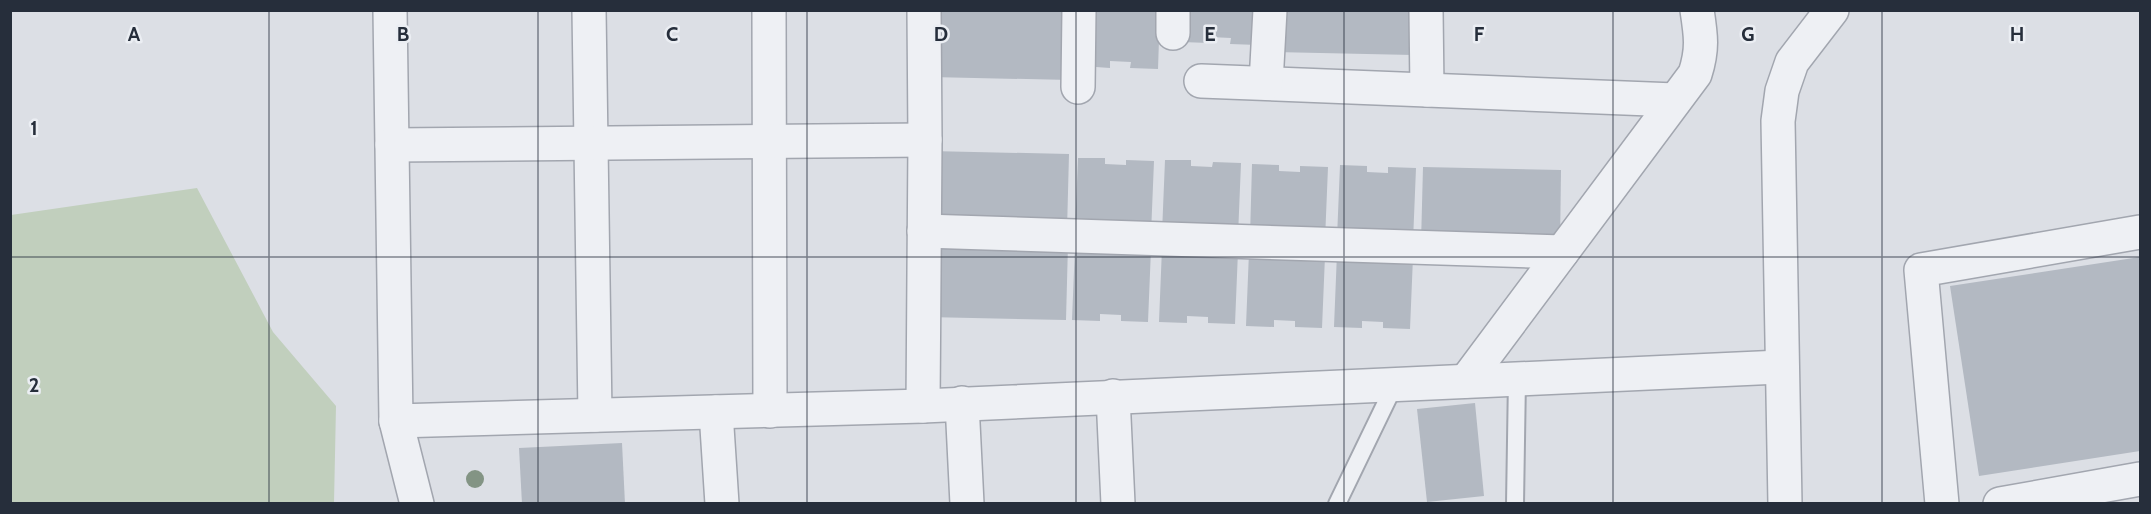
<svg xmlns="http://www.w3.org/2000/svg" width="2151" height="514" font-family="Cabin,sans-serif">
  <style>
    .green { fill: #c1cfbd }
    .building { fill: #b3b9c2 }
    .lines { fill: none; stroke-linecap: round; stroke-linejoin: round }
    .service-casing { stroke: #a2a6af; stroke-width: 20 }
    .minor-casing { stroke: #a2a6af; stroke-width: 36 }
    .service { stroke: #eef0f4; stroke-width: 16 }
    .minor { stroke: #eef0f4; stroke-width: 33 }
    .tree { fill: #839484 }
    .grid { fill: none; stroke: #262e3b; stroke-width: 1.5; stroke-opacity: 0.55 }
    .grid-label { font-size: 20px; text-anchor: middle; font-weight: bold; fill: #262e3b; stroke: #ebeef3; stroke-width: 5; stroke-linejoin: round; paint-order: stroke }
  </style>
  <rect width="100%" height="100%" fill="#dcdfe5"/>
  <!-- green -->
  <polygon class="green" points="197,188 273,332 336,406 334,503 11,503 11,215"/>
  <!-- building -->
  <g class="building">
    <polygon points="933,10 1072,10 1070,80 931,77"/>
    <polygon points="1084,10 1160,10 1158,69 1130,68 1131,62 1110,61 1110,68 1082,66"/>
    <polygon points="1183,10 1259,10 1258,45 1230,44 1231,38 1210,37 1209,43 1182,42"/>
    <polygon points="1275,10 1414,10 1413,55 1274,52"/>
    <polygon points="930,151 1069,154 1067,230 928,227"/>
    <polygon points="1078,158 1105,158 1105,164 1126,165 1126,160 1154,161 1151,234 1075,231"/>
    <polygon points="1165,160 1191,160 1191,166 1212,167 1213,162 1241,163 1238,236 1162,233"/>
    <polygon points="1252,164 1279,165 1279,171 1300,172 1300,166 1328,167 1325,240 1250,237"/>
    <polygon points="1340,165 1367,166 1367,172 1388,173 1388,167 1416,168 1413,241 1337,238"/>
    <polygon points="1423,167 1561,170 1560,246 1421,243"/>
    <polygon points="929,241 1068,244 1066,320 927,317"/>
    <polygon points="1075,246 1151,249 1148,322 1121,321 1121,315 1100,314 1100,321 1072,320"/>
    <polygon points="1162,248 1238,251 1235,324 1208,323 1208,317 1187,316 1187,323 1159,322"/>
    <polygon points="1249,252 1276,253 1275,259 1297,260 1297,254 1325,256 1322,328 1295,327 1295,321 1274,320 1274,327 1246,326"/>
    <polygon points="1337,253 1413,257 1410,329 1383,328 1383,322 1362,321 1362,328 1334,327"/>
    <polygon points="2140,257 2140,451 1979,476 1950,286"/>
    <polygon points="1475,403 1484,496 1427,502 1417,409"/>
    <polygon points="622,443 625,504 522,504 519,448"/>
  </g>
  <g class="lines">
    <defs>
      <g id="service">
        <polyline points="1337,504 1395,384"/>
        <polyline points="1515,504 1517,378"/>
      </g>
      <g id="minor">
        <polyline points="390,10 396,421 417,504"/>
        <polyline points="589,10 595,415"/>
        <polyline points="769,10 770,411"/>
        <polyline points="1426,10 1427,90"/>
        <polyline points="1173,33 1173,10"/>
        <polyline points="1201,81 1675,100"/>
        <polyline points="1266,83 1270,10"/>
        <polyline points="1078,87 1079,10"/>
        <polyline points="392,145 925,140"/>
        <polyline points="924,231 1562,252"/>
        <path d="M1466 381 1695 74C1703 49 1701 36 1697 10"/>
        <polyline points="1113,396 1118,504"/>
        <polyline points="962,403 967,504"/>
        <polyline points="923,406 925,140 924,10"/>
        <polyline points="716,412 722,504"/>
        <polyline points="396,421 923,406 1782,367"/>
        <polyline points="1785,504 1778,121 1782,91 1792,62 1832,10"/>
        <polyline points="1942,504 1921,270 2140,232"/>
        <polyline points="2000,504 2140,479"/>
      </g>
    </defs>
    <!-- service casing -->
    <use href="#service" class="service-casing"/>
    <!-- minor casing -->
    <use href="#minor" class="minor-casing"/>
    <!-- service -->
    <use href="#service" class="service"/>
    <!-- minor -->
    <use href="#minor" class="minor"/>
  </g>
  <!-- trees -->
  <circle class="tree" cx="475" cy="479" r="9"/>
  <!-- grid -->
  <path class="grid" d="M269 10V504M538 10V504M807 10V504M1076 10V504M1344 10V504M1613 10V504M1882 10V504M10 257H2140"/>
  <g class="grid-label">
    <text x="134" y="41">A</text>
    <text x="403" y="41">B</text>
    <text x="672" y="41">C</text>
    <text x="941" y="41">D</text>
    <text x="1210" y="41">E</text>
    <text x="1479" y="41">F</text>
    <text x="1748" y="41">G</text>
    <text x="2017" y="41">H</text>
    <text x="34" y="135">1</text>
    <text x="34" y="392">2</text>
  </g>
  <!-- border -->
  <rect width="2151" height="514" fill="none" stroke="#262e3b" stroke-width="24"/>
</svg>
